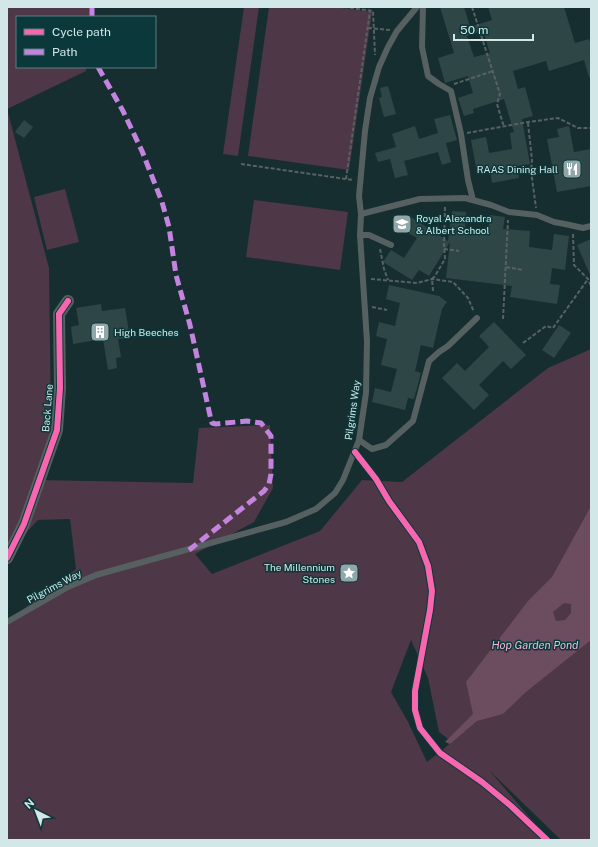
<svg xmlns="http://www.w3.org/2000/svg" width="598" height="847" font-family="'Public Sans',sans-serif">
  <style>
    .green { fill: #4e3746; fill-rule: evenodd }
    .water { fill: #6c4c5f; fill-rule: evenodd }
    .building { fill: #2f4647; fill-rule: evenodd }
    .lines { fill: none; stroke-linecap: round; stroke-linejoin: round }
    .path { stroke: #576262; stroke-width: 2; stroke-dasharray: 4 2; stroke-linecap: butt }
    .lane { stroke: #566061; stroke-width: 6 }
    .street { stroke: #566061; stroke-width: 12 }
    .quiet { stroke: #c483df; stroke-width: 5; stroke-dasharray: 10 5; stroke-linecap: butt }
    .cycleway-casing { stroke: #0b383a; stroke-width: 8 }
    .cycleway { stroke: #f766af; stroke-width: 6 }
    .labels { text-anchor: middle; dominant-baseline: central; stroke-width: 3; stroke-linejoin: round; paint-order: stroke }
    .poi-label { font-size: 10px; fill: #d1e7e8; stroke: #0b383a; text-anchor: end }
    .street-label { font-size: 10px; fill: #d1e7e8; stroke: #0b383a }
    .water-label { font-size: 11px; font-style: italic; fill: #f9b6da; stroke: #0b383a }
  </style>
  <rect width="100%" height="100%" fill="#162e30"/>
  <!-- green -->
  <g class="green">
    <path d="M7 7H92L91 17H17V67H86V71L7 109 49 268 51 427 37 480 193 483 199 428 270 425 273 488 254 522 195 554 212 574 320 531 362 480 402 482 548 368 591 349V840H561L489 770 549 840H7V622L76 569 70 519 38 520 7 553ZM411 640 428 678 439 732 452 742 427 762 408 722 391 692Z"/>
    <polygon points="244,7 259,7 238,156 223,154"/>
    <polygon points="269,7 334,7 372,12 349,170 248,156"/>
    <polygon points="65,189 79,242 47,250 34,197"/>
    <polygon points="254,200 348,212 340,270 246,257"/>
  </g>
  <!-- water -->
  <path class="water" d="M591 506V640L526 692 503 714 477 721 450 744 445 742 473 714 466 682 528 601 552 577ZM564 603 571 604V613L565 620 556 621 553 612Z"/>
  <!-- building -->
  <g class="building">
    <path d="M440 7H464L470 27 492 20 488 7H564L575 43 589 39 591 45V77H589L584 60 549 71 546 61 513 71 518 89 525 87 533 116 522 119 530 164 517 166 519 178 492 183 490 171 477 173 471 140 486 137 489 153 512 149 510 133 514 132 504 99 473 109 474 113 464 116 458 98 473 93 468 76 445 83 438 58 454 53ZM483 31 490 53 474 57 467 36Z"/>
    <polygon points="388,86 396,114 384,117 379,98 382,97 380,88"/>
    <polygon points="450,115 457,140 446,143 451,162 442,165 438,152 404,161 408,175 395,178 390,159 378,162 375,153 396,147 392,134 415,126 419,139 438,133 434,119"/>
    <polygon points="24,120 33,127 24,138 15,132"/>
    <polygon points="569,126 574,152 591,149 591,186 557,192 547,139 559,137 557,129"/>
    <polygon points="452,211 466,212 465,228 488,231 490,215 505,217 503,229 530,231 529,247 552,250 554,234 569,236 565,270 552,268 550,284 560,285 557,304 510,297 512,286 446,278 450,242 429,276 419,270 412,280 383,262 391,250 404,258 417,238 403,230 411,217 448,241"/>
    <polygon points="591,239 591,277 577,245"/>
    <polygon points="389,285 439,296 447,302 442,309 433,348 421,345 415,371 421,373 414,399 408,398 405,410 372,402 375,388 391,392 397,369 381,365 387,339 376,336 379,322 395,326 400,303 386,299"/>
    <polygon points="101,304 102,311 125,308 130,338 118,339 121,357 116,358 117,368 108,370 103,339 73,344 71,327 79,325 76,308"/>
    <polygon points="494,322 526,355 511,369 503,361 479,385 489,395 474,410 442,378 457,363 465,371 489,347 479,336"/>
    <polygon points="559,325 571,333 554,358 542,350"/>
  </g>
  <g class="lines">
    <!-- path -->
    <g class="path">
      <polyline points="344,7 373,11 375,55"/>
      <polyline points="472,7 500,94 497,104 504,127"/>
      <polyline points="368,28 390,30"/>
      <polyline points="454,84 493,71"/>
      <polyline points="528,123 532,160 531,171 536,208"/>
      <polyline points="467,133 528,122 558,118 578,128 591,128"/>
      <polyline points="241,164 353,180"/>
      <polyline points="346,179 370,11"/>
      <polyline points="573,234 574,265 588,279 591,286"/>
      <polyline points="380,249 384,269 388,280"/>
      <polyline points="444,249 459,251"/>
      <polyline points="506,267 523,270"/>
      <polyline points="371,279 417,283 432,279 453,282 468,298 474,312"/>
      <polyline points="433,291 432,279 435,276 445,259 444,244 445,207"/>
      <polyline points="372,307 387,310"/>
      <polyline points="503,319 508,220"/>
      <polyline points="523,343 546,326 553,328 588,279"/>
    </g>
    <!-- lane -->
    <g class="lane">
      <polyline points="423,7 422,47 428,76 439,84 451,91 461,134 468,180 473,200"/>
      <polyline points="361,214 420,199 465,198 491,205 509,212 537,215 554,222 565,224 583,228 591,226"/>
      <polyline points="360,235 369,235 391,245"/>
      <polyline points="359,440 372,449 386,445 413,421 429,361 439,352 448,346 477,318"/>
      <polyline points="355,452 376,479 389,501 419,542 428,566 432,591 430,610 415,691 415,710 420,728 440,753 482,782 511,806 547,840"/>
      <polyline points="7,622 68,587 96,575 286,522 316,509 335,493 343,480 359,440 366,393 367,341 360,235 361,214 359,196 365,131 370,98 379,67 388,47 397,31 417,7"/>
    </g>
    <!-- street -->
    <polyline class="street" points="7,558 24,524 57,430 60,388 59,314 68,301"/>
    <!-- quiet -->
    <g class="quiet">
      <polyline points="92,7 92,17"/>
      <polyline points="98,67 123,111 142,151 162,202 169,227 176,275 190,325 211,420 212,423 216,424 247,421 261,423 271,436 271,474 269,484 264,491 189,550"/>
    </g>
    <defs>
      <g id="cycleway">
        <polyline points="355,452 376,479 389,501 419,542 428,566 432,591 430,610 415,691 415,710 420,728 440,753 482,782 511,806 547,840"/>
        <polyline points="7,558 24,524 57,430 60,388 59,314 68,301"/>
      </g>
    </defs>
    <!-- cycleway casing -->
    <use href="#cycleway" class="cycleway-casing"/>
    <!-- cycleway -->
    <use href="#cycleway" class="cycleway"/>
  </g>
  <!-- icons -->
  <defs>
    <symbol id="restaurant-square" viewBox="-11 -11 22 22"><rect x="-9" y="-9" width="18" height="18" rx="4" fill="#90a6a8" stroke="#0b383a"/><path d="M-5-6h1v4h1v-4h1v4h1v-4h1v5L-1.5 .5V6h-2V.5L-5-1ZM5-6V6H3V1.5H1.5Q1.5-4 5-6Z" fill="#fff"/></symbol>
    <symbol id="school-square" viewBox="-11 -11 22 22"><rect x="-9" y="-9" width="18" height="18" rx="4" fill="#90a6a8" stroke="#0b383a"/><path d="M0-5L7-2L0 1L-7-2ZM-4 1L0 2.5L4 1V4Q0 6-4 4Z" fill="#fff"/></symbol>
    <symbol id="building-square" viewBox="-11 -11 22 22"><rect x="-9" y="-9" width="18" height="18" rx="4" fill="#90a6a8" stroke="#0b383a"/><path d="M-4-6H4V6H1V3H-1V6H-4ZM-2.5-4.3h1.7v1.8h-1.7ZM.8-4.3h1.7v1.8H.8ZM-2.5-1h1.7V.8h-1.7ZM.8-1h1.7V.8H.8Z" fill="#fff"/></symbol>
    <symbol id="sight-square" viewBox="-11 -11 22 22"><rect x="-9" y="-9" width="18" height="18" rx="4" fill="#90a6a8" stroke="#0b383a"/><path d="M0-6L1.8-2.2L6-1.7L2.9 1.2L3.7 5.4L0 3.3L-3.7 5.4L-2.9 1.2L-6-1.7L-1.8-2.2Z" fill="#fff"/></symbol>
  </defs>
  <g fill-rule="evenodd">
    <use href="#restaurant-square" x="561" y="158" width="22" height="22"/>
    <use href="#school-square" x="391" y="213" width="22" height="22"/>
    <use href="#building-square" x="89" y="321" width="22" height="22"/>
    <use href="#sight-square" x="338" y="562" width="22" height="22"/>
  </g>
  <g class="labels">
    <!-- poi labels -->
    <g class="poi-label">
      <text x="558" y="169">RAAS Dining Hall</text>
      <text x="416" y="218" text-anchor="start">Royal Alexandra<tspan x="416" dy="12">&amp; Albert School</tspan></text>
      <text x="114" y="332" text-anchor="start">High Beeches</text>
      <text x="335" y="567">The Millennium<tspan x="335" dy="12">Stones</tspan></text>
    </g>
    <!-- street labels -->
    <g class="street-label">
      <text transform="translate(47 408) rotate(-85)">Back Lane</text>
      <text transform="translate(352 410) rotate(-82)">Pilgrims Way</text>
      <text transform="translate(54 586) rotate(-28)">Pilgrims Way</text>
    </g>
    <!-- water labels -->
    <g class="water-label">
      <text x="535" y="645">Hop Garden Pond</text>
    </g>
  </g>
  <!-- border -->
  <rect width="598" height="847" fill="none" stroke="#d1e7e8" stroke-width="16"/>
  <!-- legend -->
  <rect x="16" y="16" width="140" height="52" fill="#0b383a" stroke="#5a7e80"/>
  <rect x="24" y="29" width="20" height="6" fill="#f766af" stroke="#5a7e80"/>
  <text x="52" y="36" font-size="12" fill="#d1e7e8">Cycle path</text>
  <rect x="24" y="49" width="20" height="6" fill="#c483df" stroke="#5a7e80"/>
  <text x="52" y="56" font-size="12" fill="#d1e7e8">Path</text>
  <!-- north arrow -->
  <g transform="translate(36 811) rotate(318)" stroke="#0b383a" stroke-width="3" paint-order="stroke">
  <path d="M0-3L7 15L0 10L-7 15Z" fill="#d1e7e8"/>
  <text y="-6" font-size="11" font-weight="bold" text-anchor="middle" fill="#d1e7e8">N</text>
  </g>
  <!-- scale -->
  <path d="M454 34v6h79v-6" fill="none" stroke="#d1e7e8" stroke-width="2"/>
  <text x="460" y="34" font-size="12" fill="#d1e7e8" stroke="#0b383a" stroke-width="3" paint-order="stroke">50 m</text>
</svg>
